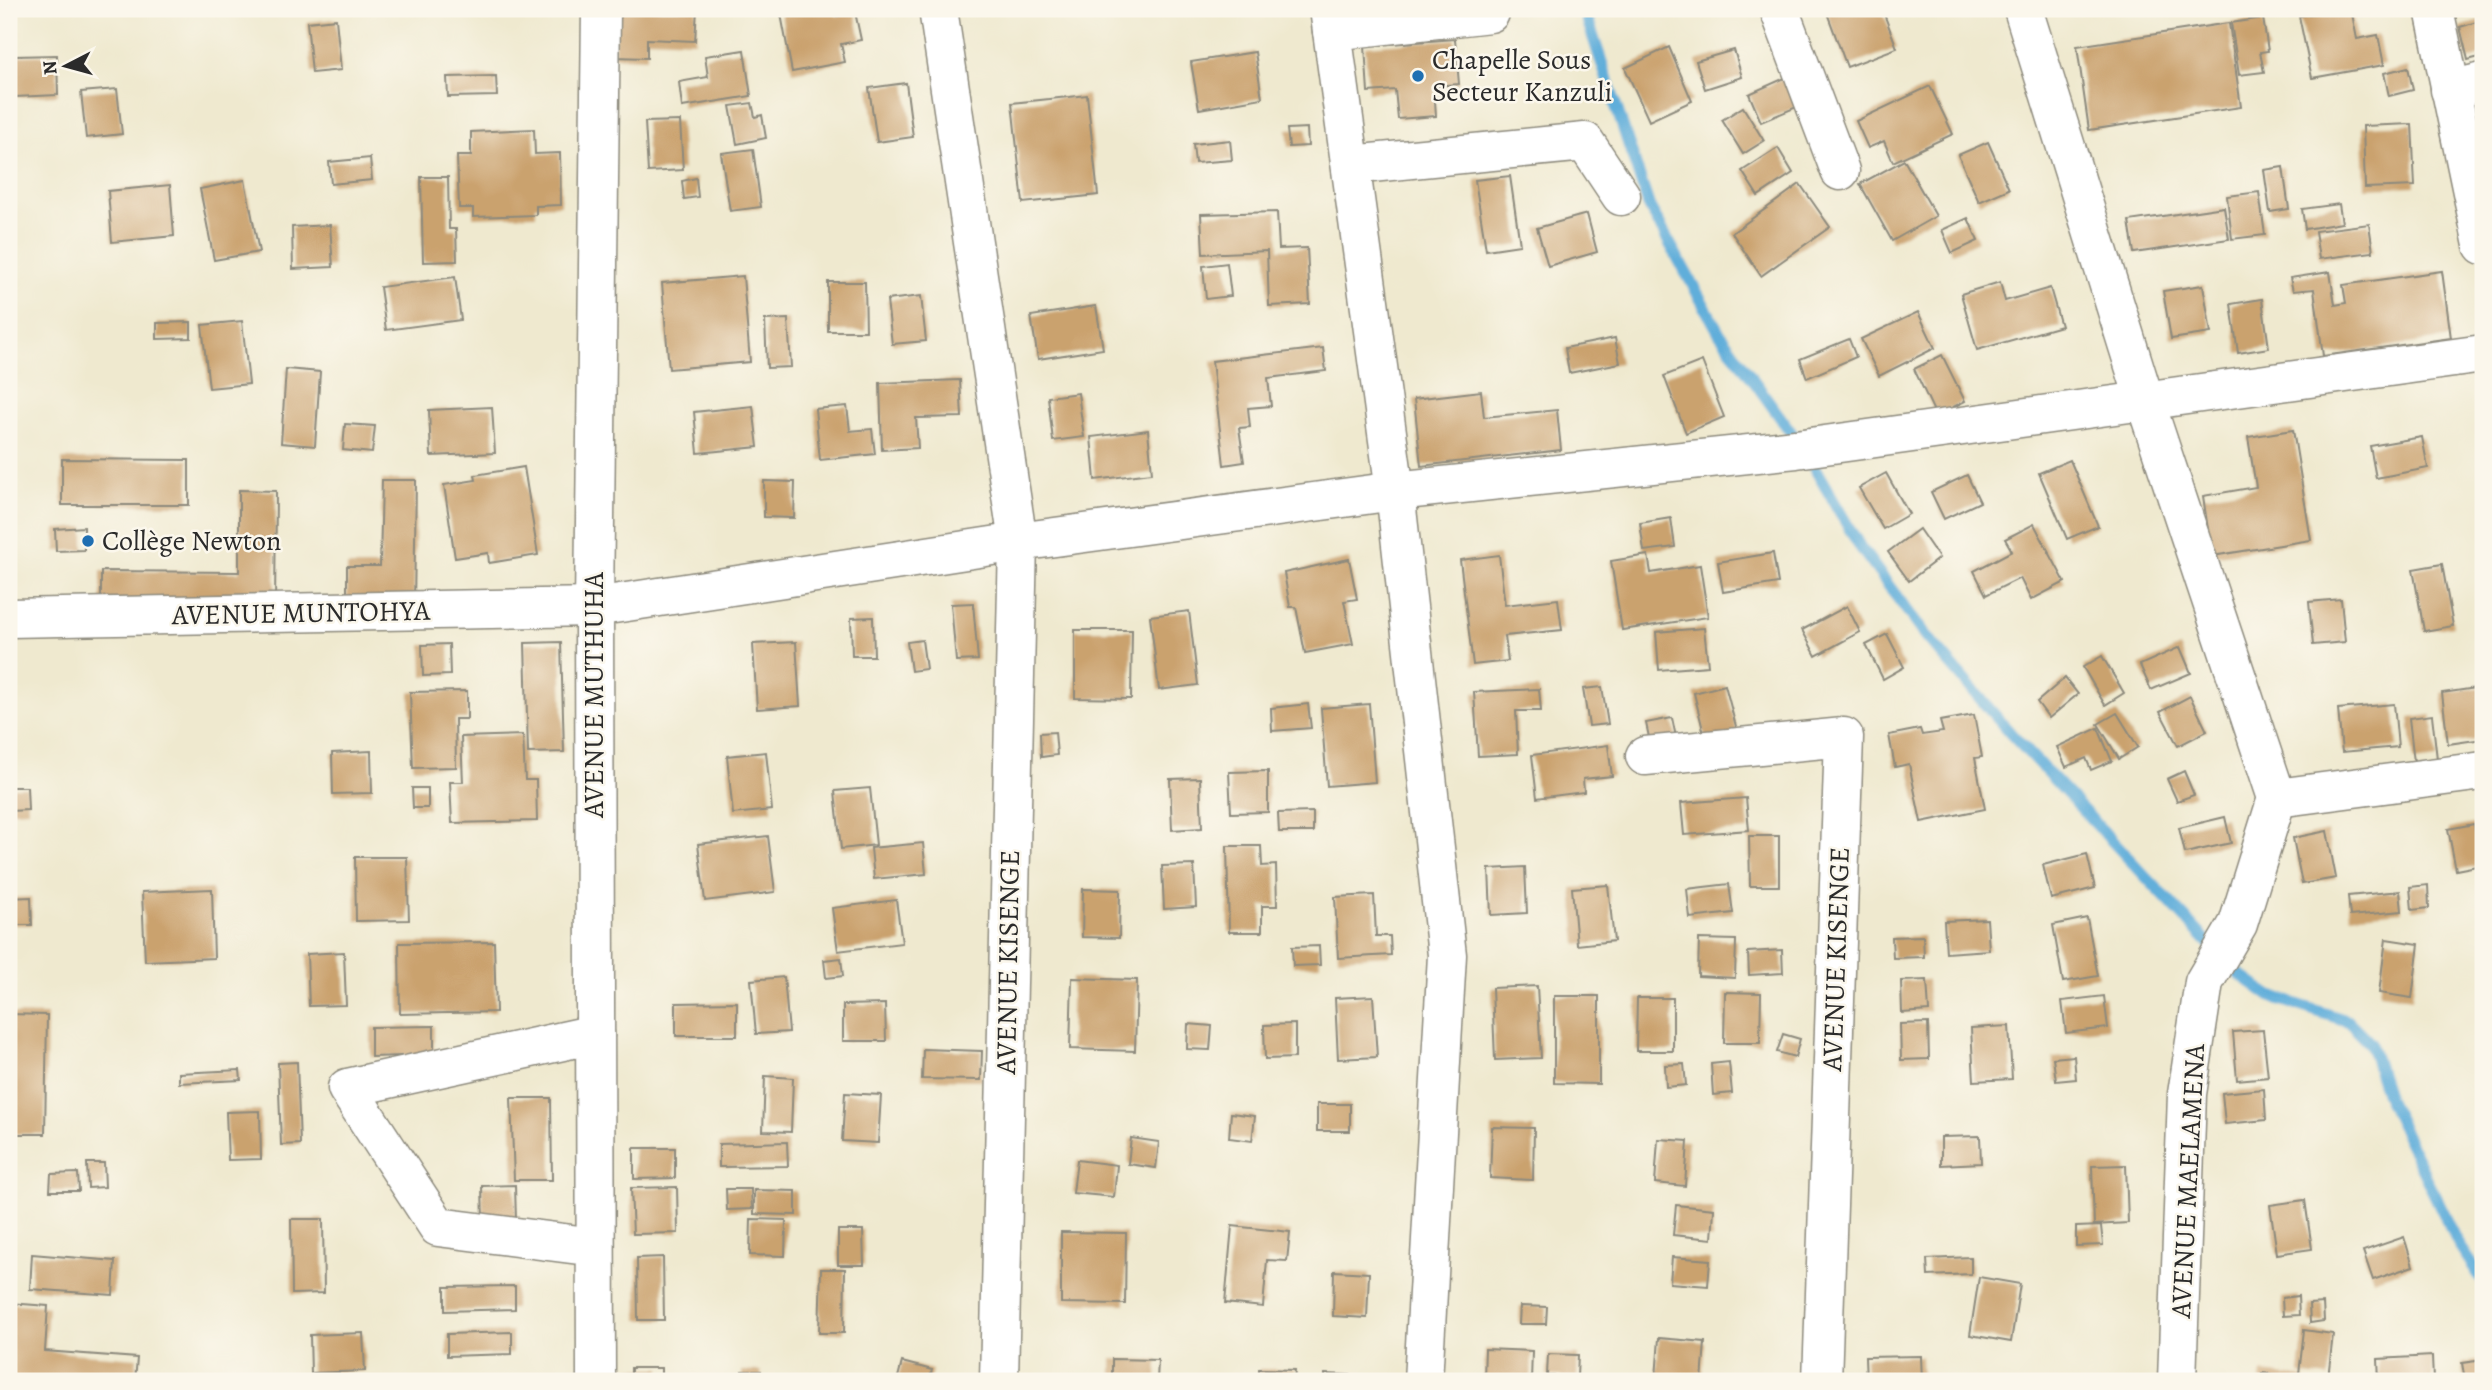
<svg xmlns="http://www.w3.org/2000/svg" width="2492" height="1390" font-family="Alegreya,serif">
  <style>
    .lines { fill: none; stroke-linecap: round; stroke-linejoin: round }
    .stream { stroke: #61aeda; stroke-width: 12 }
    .building { fill: #caa26e }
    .minor-casing { stroke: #8d8a7d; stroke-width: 41 }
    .minor { stroke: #fff; stroke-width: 38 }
    .poi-dot { fill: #1f6fb2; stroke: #fbf7ec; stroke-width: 2.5 }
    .labels { text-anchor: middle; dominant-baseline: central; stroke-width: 5; stroke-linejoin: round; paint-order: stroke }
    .poi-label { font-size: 28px; fill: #2b2b2b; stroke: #fbf7ec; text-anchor: start }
    .street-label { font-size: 28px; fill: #2b2b2b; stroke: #fbf7ec }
  </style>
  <rect width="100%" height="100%" fill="#fbf7ec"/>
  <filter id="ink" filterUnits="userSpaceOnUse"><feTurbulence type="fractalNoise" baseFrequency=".0143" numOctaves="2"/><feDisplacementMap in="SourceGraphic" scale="14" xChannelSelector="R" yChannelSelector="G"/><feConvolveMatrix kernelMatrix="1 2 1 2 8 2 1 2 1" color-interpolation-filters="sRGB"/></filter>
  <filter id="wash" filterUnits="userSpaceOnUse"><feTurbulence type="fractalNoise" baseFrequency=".00686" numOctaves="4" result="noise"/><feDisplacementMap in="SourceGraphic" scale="28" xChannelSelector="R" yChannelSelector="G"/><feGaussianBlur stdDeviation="1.57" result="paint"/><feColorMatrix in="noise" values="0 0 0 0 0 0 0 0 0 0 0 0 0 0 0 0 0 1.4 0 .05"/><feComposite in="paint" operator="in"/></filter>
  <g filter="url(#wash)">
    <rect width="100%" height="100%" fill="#efe9cf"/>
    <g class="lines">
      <!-- stream -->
      <polyline class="stream" points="1584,9 1649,206 1720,334 1806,453 1860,547 1926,636 2011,734 2234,970 2270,996 2348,1021 2370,1043 2387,1097 2458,1243 2483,1281"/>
    </g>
    <g id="blocks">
      <!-- building -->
      <g class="building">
        <polygon points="616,9 697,9 695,41 647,39 647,58 614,57"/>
        <polygon points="780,9 835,9 837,16 855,12 861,40 841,44 845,62 792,72"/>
        <polygon points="1829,9 1882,9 1897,48 1847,67 1826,10"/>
        <polygon points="2338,9 2351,9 2357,39 2378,35 2384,65 2312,78 2299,16"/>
        <polygon points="2263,18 2268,51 2260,52 2264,72 2239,75 2231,23"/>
        <polygon points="336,19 341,70 312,73 307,22"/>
        <polygon points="2483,20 2483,56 2468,60 2460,27"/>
        <polygon points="2229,23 2241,107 2089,130 2077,46"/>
        <polygon points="1455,39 1459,84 1434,86 1436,116 1398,119 1395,90 1368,92 1365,46"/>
        <polygon points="1669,47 1692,101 1649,121 1625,68"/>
        <polygon points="744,50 751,96 682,107 679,82 708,77 705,56"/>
        <polygon points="1734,50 1742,77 1705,89 1696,61"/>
        <polygon points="1255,52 1262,98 1199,109 1191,62"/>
        <polygon points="57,55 58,95 14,97 14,56"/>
        <polygon points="2408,67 2413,90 2389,96 2384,73"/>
        <polygon points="496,76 497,96 448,97 447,77"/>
        <polygon points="1787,77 1799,106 1761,122 1749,94"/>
        <polygon points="906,83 913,137 877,142 869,88"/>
        <polygon points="1930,86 1953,134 1893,162 1884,141 1868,148 1856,121"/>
        <polygon points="117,89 122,134 86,138 81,92"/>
        <polygon points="1087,95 1098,195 1023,203 1012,103"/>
        <polygon points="752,103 755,117 762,115 766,138 737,144 730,106"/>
        <polygon points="1743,107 1764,141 1743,154 1722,120"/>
        <polygon points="680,121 683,170 648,172 645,122"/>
        <polygon points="2412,124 2415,186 2365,188 2363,126"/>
        <polygon points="1307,128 1308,146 1289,147 1287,129"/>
        <polygon points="534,129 535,154 560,153 561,205 536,206 536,215 473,217 473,208 459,208 457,156 471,156 471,132"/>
        <polygon points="1230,140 1232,160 1195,163 1193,144"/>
        <polygon points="1988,142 2009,189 1979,202 1958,155"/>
        <polygon points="1778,148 1793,173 1758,196 1742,171"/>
        <polygon points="753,149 761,207 730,211 721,153"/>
        <polygon points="370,158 372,180 331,184 329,162"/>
        <polygon points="1904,160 1936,216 1892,241 1860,184"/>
        <polygon points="2283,167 2289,209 2270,212 2264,170"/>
        <polygon points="1510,176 1520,245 1486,250 1475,180"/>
        <polygon points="421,177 448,177 449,229 456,229 457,261 423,262"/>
        <polygon points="696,178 698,197 684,199 682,181"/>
        <polygon points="245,180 259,252 214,260 200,189"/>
        <polygon points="1800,184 1830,227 1761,276 1732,233"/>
        <polygon points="170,185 174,236 112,242 108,191"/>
        <polygon points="2259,192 2265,235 2232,239 2227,196"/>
        <polygon points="2339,204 2342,223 2305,229 2302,209"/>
        <polygon points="2224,207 2229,239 2134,253 2129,221"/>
        <polygon points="1277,212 1279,249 1307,248 1310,304 1269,306 1267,251 1203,254 1201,214"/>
        <polygon points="1587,214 1597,252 1548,266 1537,228"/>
        <polygon points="1968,218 1978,241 1952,253 1942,230"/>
        <polygon points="2369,224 2373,252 2319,259 2315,231"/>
        <polygon points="330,225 333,267 293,269 292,227"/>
        <polygon points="1227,263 1231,296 1206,299 1203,266"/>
        <polygon points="2442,271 2451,338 2323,356 2314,289 2293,291 2290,278 2330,272 2335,305 2346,303 2343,285"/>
        <polygon points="743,276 750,362 669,369 662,283"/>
        <polygon points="455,277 461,320 386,330 380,287"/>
        <polygon points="828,282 865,282 866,331 828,331"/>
        <polygon points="2000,282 2005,301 2050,288 2061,326 1977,350 1961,294"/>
        <polygon points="2203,285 2211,333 2171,339 2163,291"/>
        <polygon points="921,296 926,341 892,344 887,300"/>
        <polygon points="2262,299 2269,348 2238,353 2231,304"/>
        <polygon points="1096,306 1103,349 1038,359 1031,316"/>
        <polygon points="1918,312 1935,348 1879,376 1861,339"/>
        <polygon points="788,319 791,367 767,368 765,320"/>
        <polygon points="242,321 249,384 209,388 202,325"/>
        <polygon points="191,322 191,338 157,339 157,323"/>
        <polygon points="1615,338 1620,363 1569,373 1565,348"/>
        <polygon points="1849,339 1856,357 1807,378 1800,359"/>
        <polygon points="1323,348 1326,371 1268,378 1271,406 1248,408 1250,427 1239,428 1244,462 1224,465 1212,361"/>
        <polygon points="1942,355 1965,401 1936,416 1914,369"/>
        <polygon points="1702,361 1724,417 1686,433 1664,376"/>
        <polygon points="286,369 320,372 315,446 281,443"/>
        <polygon points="960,380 962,417 916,418 918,448 882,450 880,383"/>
        <polygon points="1481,391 1484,417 1557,410 1561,450 1421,466 1414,399"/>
        <polygon points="1078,393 1084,437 1053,441 1048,397"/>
        <polygon points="753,406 758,447 698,453 694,412"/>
        <polygon points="847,406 850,431 872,429 875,454 820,460 815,409"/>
        <polygon points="492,407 495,453 431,456 429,410"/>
        <polygon points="345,424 375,426 372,453 343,450"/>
        <polygon points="1148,430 1152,473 1095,480 1091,437"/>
        <polygon points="2293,430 2311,540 2212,556 2203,496 2256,487 2248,437"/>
        <polygon points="2422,437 2428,468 2376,478 2370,446"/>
        <polygon points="62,459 189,460 189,505 62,505"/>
        <polygon points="2070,460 2098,526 2067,539 2039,473"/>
        <polygon points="524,467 538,555 489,563 488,553 455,558 444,485 476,480 475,475"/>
        <polygon points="1886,473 1909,514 1883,529 1859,488"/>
        <polygon points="1967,475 1980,502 1944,519 1931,492"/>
        <polygon points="382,480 416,480 414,605 347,605 347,566 380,566"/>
        <polygon points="764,481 795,482 794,518 764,517"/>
        <polygon points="239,490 276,491 275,609 101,608 101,571 239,572"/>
        <polygon points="1671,518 1675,547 1644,551 1640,523"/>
        <polygon points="2034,524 2065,582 2031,600 2020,578 1986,595 1974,571 2012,551 2005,539"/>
        <polygon points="84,527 84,550 56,551 55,529"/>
        <polygon points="1919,529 1939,558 1909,581 1888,552"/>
        <polygon points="1773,553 1778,583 1723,592 1718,562"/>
        <polygon points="1499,555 1505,605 1558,599 1562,630 1505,636 1508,661 1473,665 1460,560"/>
        <polygon points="1648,555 1651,573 1700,565 1708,617 1622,630 1611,561"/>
        <polygon points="1349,559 1357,599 1344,601 1353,644 1305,653 1296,607 1290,607 1284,573"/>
        <polygon points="2442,564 2453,626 2424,631 2413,569"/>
        <polygon points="2341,599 2345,642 2313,645 2309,602"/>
        <polygon points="973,603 978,660 956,661 951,604"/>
        <polygon points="1847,606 1860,632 1816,656 1802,630"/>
        <polygon points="1189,611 1198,685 1159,690 1150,616"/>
        <polygon points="873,617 874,656 852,656 851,618"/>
        <polygon points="1704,628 1708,666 1659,670 1656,632"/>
        <polygon points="1075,630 1132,630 1131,699 1075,698"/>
        <polygon points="1887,634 1904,667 1883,679 1866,645"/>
        <polygon points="922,640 926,669 911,671 907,642"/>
        <polygon points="561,642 564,752 528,753 525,643"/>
        <polygon points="796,642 800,706 757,709 753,644"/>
        <polygon points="449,644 450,675 423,676 422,645"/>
        <polygon points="2180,647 2191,673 2151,690 2140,665"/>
        <polygon points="2102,656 2124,693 2105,705 2083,667"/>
        <polygon points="2065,678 2078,694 2049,718 2037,702"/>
        <polygon points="1725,685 1738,734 1706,742 1694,693"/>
        <polygon points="1602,687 1608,724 1589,726 1583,689"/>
        <polygon points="2483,687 2483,739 2448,744 2442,693"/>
        <polygon points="1539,689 1541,711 1516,711 1518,754 1478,756 1474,692"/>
        <polygon points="467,691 467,719 455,719 456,767 413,768 410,692"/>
        <polygon points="2190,696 2207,731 2178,746 2160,712"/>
        <polygon points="1308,704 1311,728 1272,731 1271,708"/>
        <polygon points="1369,704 1375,782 1327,786 1321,708"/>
        <polygon points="2394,704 2398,747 2342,752 2338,709"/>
        <polygon points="2117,713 2138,747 2119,759 2098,724"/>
        <polygon points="1974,715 1982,757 1975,758 1985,809 1921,822 1909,764 1895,767 1889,735 1920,729 1922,735 1943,732 1940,721"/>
        <polygon points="2432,715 2437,759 2414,762 2409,718"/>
        <polygon points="1672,718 1676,737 1650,742 1646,723"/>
        <polygon points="2098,728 2112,761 2091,770 2086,758 2066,767 2057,747"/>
        <polygon points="1055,732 1057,755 1041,757 1040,733"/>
        <polygon points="523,735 525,780 536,780 537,821 452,823 450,782 463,782 461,737"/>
        <polygon points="1608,745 1612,776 1583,779 1584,792 1537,798 1532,755"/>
        <polygon points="371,751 372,793 333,794 332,753"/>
        <polygon points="766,752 772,810 733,814 727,756"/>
        <polygon points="1268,771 1268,812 1231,813 1229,772"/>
        <polygon points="2184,771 2194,795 2177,801 2167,779"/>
        <polygon points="1200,778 1202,828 1172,830 1170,779"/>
        <polygon points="9,787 27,787 28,810 9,811"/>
        <polygon points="412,788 428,788 428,808 413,808"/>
        <polygon points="870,788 876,845 841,849 835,791"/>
        <polygon points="1746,798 1749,830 1684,835 1681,803"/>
        <polygon points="1313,812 1313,832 1279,832 1278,813"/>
        <polygon points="2225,817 2231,843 2185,853 2179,828"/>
        <polygon points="2474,824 2482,865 2456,870 2448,829"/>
        <polygon points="2327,831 2336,878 2302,884 2293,838"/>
        <polygon points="768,836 775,892 705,901 698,844"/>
        <polygon points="1749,836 1779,836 1779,886 1750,886"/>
        <polygon points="923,843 926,874 874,879 871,848"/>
        <polygon points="1227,846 1261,846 1262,866 1276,865 1277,906 1262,906 1262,932 1229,932"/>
        <polygon points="2087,854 2095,888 2051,899 2043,865"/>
        <polygon points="355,857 407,857 409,920 356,921"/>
        <polygon points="1194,865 1196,907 1164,909 1162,866"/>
        <polygon points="1525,867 1527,913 1491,915 1489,869"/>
        <polygon points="1729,884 1733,913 1690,918 1687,889"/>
        <polygon points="1608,885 1614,941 1577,945 1572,888"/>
        <polygon points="2428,885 2429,908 2412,910 2410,887"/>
        <polygon points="212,889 214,958 145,961 142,892"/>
        <polygon points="1083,889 1120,890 1119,938 1082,937"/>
        <polygon points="2400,891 2402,911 2350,916 2348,896"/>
        <polygon points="1374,895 1376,936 1390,936 1391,955 1338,958 1335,897"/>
        <polygon points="31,897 32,925 9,925 9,898"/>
        <polygon points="896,900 902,943 838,951 832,908"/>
        <polygon points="2087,918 2098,976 2063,982 2053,925"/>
        <polygon points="1987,919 1989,950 1946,953 1944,921"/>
        <polygon points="1923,936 1924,957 1893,958 1892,937"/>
        <polygon points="1699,939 1736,940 1735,978 1698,976"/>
        <polygon points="2386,939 2419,944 2412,998 2379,993"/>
        <polygon points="494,942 496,1012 400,1014 399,943"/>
        <polygon points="1319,946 1320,965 1293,966 1292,947"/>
        <polygon points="1782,950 1783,973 1749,975 1748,952"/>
        <polygon points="344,952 346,1005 309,1006 307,954"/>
        <polygon points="841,958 843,976 826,978 824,960"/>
        <polygon points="784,977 789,1032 756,1034 751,980"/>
        <polygon points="1072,978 1137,980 1135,1051 1070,1049"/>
        <polygon points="1927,980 1929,1011 1902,1013 1901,981"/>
        <polygon points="1537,986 1541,1058 1495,1060 1492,988"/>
        <polygon points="1725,992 1761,993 1760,1043 1724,1043"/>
        <polygon points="1373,996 1377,1057 1338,1059 1335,998"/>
        <polygon points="1554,996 1599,996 1599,1084 1554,1083"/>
        <polygon points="2104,996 2108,1028 2066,1033 2062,1001"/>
        <polygon points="1637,998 1673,998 1673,1051 1636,1051"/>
        <polygon points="737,1002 737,1036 676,1036 676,1003"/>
        <polygon points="885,1004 886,1041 843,1041 843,1005"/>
        <polygon points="9,1014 47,1015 45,1134 9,1134"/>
        <polygon points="1928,1023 1929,1059 1901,1060 1900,1024"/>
        <polygon points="1188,1024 1212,1026 1210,1050 1187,1049"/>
        <polygon points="1295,1024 1295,1058 1265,1059 1264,1025"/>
        <polygon points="434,1026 434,1055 371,1057 371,1027"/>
        <polygon points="2009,1026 2012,1079 1974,1081 1971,1028"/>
        <polygon points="2263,1030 2268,1077 2237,1080 2233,1032"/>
        <polygon points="1783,1034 1800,1039 1795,1057 1777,1052"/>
        <polygon points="923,1049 982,1051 981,1080 922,1079"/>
        <polygon points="2074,1056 2076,1079 2056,1081 2053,1058"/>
        <polygon points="297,1062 300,1144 281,1145 278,1063"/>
        <polygon points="1729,1062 1732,1093 1713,1095 1711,1064"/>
        <polygon points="1684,1064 1686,1085 1666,1087 1665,1065"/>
        <polygon points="240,1070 241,1080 179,1083 179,1073"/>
        <polygon points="765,1076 793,1078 791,1132 763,1131"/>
        <polygon points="2264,1089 2266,1120 2225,1124 2222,1093"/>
        <polygon points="845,1093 881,1095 878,1143 842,1141"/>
        <polygon points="511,1098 551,1098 552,1180 514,1180"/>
        <rect x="1317" y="1104" width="33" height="27"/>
        <polygon points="260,1111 261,1159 228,1160 226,1112"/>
        <polygon points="1231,1113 1255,1116 1252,1141 1229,1138"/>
        <polygon points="1492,1127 1534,1128 1533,1180 1490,1178"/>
        <polygon points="1980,1136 1981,1163 1941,1165 1941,1137"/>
        <polygon points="1131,1138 1159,1142 1156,1168 1128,1164"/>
        <polygon points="1658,1139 1688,1141 1685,1186 1655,1183"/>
        <polygon points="787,1142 788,1166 719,1167 719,1144"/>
        <polygon points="634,1148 675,1148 675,1178 634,1179"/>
        <polygon points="1077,1160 1117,1165 1114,1197 1073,1193"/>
        <polygon points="87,1163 104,1163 105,1187 88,1188"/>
        <polygon points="2126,1165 2128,1223 2094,1225 2092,1166"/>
        <polygon points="78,1173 79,1191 50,1191 51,1174"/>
        <polygon points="515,1185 516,1221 483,1221 482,1186"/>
        <polygon points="677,1187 678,1233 633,1234 631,1188"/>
        <polygon points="726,1189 751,1189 752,1209 727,1210"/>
        <polygon points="754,1190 796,1191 796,1215 754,1214"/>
        <polygon points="2305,1200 2312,1249 2277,1254 2270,1205"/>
        <polygon points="1676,1205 1714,1209 1712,1239 1673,1235"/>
        <polygon points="291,1219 323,1219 324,1293 292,1294"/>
        <polygon points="751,1219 786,1220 785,1256 750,1255"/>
        <polygon points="1232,1226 1290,1232 1287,1261 1267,1260 1263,1307 1225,1303"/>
        <polygon points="2101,1226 2103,1245 2076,1246 2076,1227"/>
        <polygon points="838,1230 863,1230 864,1265 838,1265"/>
        <polygon points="1061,1232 1126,1233 1125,1304 1061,1303"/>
        <polygon points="2404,1237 2413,1266 2373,1280 2363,1251"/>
        <polygon points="32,1254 115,1261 113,1295 30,1289"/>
        <polygon points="663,1257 664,1320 638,1320 637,1258"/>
        <polygon points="1672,1257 1710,1260 1708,1286 1670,1283"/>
        <polygon points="1971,1257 1971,1274 1928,1276 1927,1259"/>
        <polygon points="821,1269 845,1269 844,1333 819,1333"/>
        <polygon points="1334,1271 1369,1273 1367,1318 1333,1316"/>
        <polygon points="1979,1277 2020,1284 2011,1342 1970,1335"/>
        <polygon points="515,1286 515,1309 445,1311 445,1287"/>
        <polygon points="2298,1296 2299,1315 2283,1316 2282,1298"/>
        <polygon points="9,1303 48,1306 45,1351 137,1358 135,1381 9,1381"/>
        <polygon points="2323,1303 2324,1321 2310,1323 2309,1304"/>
        <polygon points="1520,1306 1547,1307 1546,1324 1519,1324"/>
        <polygon points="2304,1330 2333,1334 2328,1378 2299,1374"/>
        <polygon points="512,1332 512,1354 447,1356 447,1334"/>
        <polygon points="363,1333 365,1371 311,1373 310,1335"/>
        <polygon points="1659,1338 1705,1342 1702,1381 1656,1378"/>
        <polygon points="1485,1349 1532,1351 1531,1381 1484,1379"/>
        <polygon points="1548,1354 1578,1355 1577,1377 1547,1376"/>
        <polygon points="1921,1356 1922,1381 1866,1381 1865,1357"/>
        <polygon points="2432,1356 2433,1381 2379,1381 2378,1359"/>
        <polygon points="1112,1359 1158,1360 1157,1381 1112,1381"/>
        <polygon points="2483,1360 2483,1381 2465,1381 2462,1363"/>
        <polygon points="902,1362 932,1370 929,1381 897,1381"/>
        <rect x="631" y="1368" width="30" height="13"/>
        <polygon points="1259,1369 1295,1370 1294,1381 1259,1381"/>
        <polygon points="742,1371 761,1371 762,1381 742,1381"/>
        <polygon points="2262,1373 2305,1378 2305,1381 2261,1381"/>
        <polygon points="1325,1374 1371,1376 1371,1381 1325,1381"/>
        <polygon points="167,1376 216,1379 216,1381 167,1381"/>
      </g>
    </g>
  </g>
  <g filter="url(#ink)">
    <use href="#blocks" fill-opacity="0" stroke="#8d8a7d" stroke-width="2"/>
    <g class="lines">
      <defs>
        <g id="minor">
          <polyline points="938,9 1018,542 999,1381"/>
          <polyline points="1329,9 1395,491 1447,955 1423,1381"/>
          <polyline points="1779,9 1840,171"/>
          <polyline points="2023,9 2145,401 2277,798 2238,924 2204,982 2187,1094 2177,1381"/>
          <polyline points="2434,9 2483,245"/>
          <polyline points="1332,31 1490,13 1491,9"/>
          <polyline points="2450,90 2483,82"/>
          <polyline points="1351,165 1585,142 1621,196"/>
          <polyline points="9,618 594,607 1018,542 1395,491 1796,449 2483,354"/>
          <polyline points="1645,756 1844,737 1822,1381"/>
          <polyline points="2277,798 2483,771"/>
          <polyline points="595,1034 347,1088 438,1227 595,1247"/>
          <polyline points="596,1381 594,607 601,9"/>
        </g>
      </defs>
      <!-- minor casing -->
      <use href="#minor" class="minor-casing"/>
      <!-- minor -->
      <use href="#minor" class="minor"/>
    </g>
  </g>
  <!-- markers -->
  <g class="poi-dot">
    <circle cx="1418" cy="76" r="7"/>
    <circle cx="88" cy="541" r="7"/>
  </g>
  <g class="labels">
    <!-- poi labels -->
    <g class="poi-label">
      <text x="1432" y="60">Chapelle Sous<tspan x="1432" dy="32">Secteur Kanzuli</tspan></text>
      <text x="102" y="541">Collège Newton</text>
    </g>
    <!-- street labels -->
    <g class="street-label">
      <text transform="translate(301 613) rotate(-1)">AVENUE MUNTOHYA</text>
      <text transform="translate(594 695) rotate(-90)">AVENUE MUTHUHA</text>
      <text transform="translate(1836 959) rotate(-88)">AVENUE KISENGE</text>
      <text transform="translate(1008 962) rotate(-89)">AVENUE KISENGE</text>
      <text transform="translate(2188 1181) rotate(-87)">AVENUE MAELAMENA</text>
    </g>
  </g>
  <!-- margin -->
  <rect width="2492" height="1390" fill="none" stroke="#fbf7ec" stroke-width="35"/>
  <!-- north arrow -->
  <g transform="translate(66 66) rotate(264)" stroke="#fbf7ec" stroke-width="5" paint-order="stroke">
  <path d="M0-5L12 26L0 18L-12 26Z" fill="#2b2b2b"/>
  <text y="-10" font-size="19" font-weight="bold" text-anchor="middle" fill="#2b2b2b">N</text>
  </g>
</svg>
